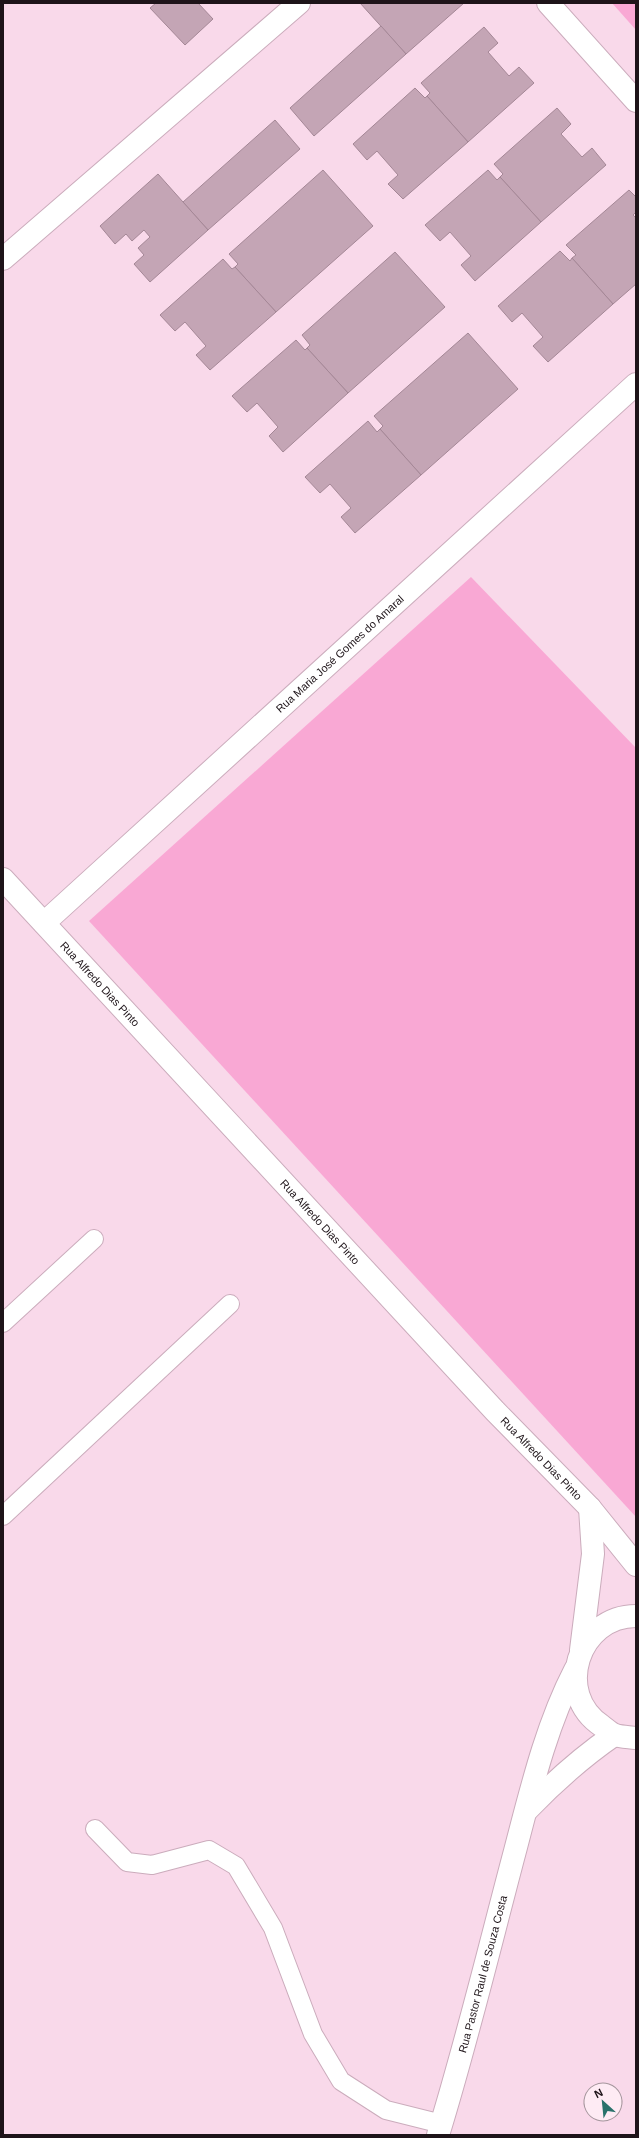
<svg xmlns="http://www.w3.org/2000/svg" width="639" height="2138" font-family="Helvetica,sans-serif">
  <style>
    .green { fill: #f9a8d4 }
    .building { fill: #c4a5b5; stroke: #a48796 }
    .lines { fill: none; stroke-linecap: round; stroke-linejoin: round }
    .service-casing { stroke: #cbacbc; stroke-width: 20 }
    .minor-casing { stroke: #cbacbc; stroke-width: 24 }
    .tertiary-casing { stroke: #cbacbc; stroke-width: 24 }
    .service { stroke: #fff; stroke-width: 18 }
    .minor { stroke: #fff; stroke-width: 22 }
    .tertiary { stroke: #fff; stroke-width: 22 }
    .labels { text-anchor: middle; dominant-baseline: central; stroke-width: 3; stroke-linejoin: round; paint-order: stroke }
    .street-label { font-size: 11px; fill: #1e1419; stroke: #feebf4 }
  </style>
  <rect width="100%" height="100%" fill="#f9d9ea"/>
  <!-- green -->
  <g class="green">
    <polygon points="612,3 636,3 636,30"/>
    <polygon points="471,577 636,748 636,1517 89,921"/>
  </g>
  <!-- building -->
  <g class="building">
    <polygon points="156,3 198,3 213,19 185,45 150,8"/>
    <polygon points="360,3 464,3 406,54"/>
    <polygon points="381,26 406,54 314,136 290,108"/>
    <polygon points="484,27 498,43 488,52 509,76 519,67 534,83 468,142 427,96 430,93 421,83"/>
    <polygon points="415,88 425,98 427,96 468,142 403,199 388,184 398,175 377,151 367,160 353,144"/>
    <polygon points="557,108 571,124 561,134 582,157 592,148 606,165 541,222 500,177 503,174 494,164"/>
    <polygon points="275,120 300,149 208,230 183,202"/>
    <polygon points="323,170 373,226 276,312 235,267 238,264 229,254"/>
    <polygon points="488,170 497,180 500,177 541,222 475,281 461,265 471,256 450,232 440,241 425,225"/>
    <polygon points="158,174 208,230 150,282 134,264 144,255 138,248 150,237 144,230 132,241 126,234 115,244 100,226"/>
    <polygon points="629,190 636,197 636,212 633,215 636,218 636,284 613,304 572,258 576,255 566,245"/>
    <polygon points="560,251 570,261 572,258 613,304 548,362 533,346 543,337 522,313 512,322 498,306"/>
    <polygon points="395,252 445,307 348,393 307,348 310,345 302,335"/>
    <polygon points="223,259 232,269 235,267 276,312 210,370 196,355 206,346 185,322 175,331 160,315"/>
    <polygon points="468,333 518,389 421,475 380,429 383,426 374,416"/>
    <polygon points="296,340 305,350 307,348 348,393 283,452 269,436 278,427 257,403 247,412 232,396"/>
    <polygon points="368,421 377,432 380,429 421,475 355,533 341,517 351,508 330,484 320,493 305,477"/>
  </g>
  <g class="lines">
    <defs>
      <g id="service">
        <polyline points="3,1323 94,1239"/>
        <polyline points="3,1516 230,1304"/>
        <polyline points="95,1829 127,1862 152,1865 209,1850 236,1866 273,1928 313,2034 341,2081 386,2110 442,2124"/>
      </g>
      <g id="minor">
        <polyline points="548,3 636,101"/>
        <polyline points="3,259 299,3"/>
        <path id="s1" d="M3 879 495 1411 590 1508 636 1565"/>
        <path id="s2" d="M44 923 636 384"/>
        <polyline points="581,1650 593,1554 590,1508"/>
      </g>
      <g id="tertiary">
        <path d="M636 1616C578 1616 553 1694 602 1726 606 1729 610 1733 615 1735 621 1737 629 1737 636 1738"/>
        <path d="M527 1810C554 1782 582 1757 614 1735"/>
        <path id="s3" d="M438 2135C467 2041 490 1945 515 1851 531 1790 546 1726 575 1670"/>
      </g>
    </defs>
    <!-- service casing -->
    <use href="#service" class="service-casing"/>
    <!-- minor casing -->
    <use href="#minor" class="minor-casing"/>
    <!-- tertiary casing -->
    <use href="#tertiary" class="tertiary-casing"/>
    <!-- service -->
    <use href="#service" class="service"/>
    <!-- minor -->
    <use href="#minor" class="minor"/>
    <!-- tertiary -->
    <use href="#tertiary" class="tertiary"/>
  </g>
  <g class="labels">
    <!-- street labels -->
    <g class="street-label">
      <text stroke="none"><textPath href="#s2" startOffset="400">Rua Maria José Gomes do Amaral</textPath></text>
      <text stroke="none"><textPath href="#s1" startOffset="143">Rua Alfredo Dias Pinto</textPath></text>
      <text stroke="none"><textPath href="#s1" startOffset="467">Rua Alfredo Dias Pinto</textPath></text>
      <text stroke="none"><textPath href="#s1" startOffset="791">Rua Alfredo Dias Pinto</textPath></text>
      <text stroke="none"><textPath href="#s3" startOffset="167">Rua Pastor Raul de Souza Costa</textPath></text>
    </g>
  </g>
  <!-- border -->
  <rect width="639" height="2138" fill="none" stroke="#1e1419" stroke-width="8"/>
  <!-- north arrow -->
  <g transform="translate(603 2102) rotate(333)"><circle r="19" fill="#feebf4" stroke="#a4959c"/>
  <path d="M0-3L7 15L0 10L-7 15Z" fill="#29726b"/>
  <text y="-6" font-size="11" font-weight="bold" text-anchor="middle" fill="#1e1419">N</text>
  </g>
</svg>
